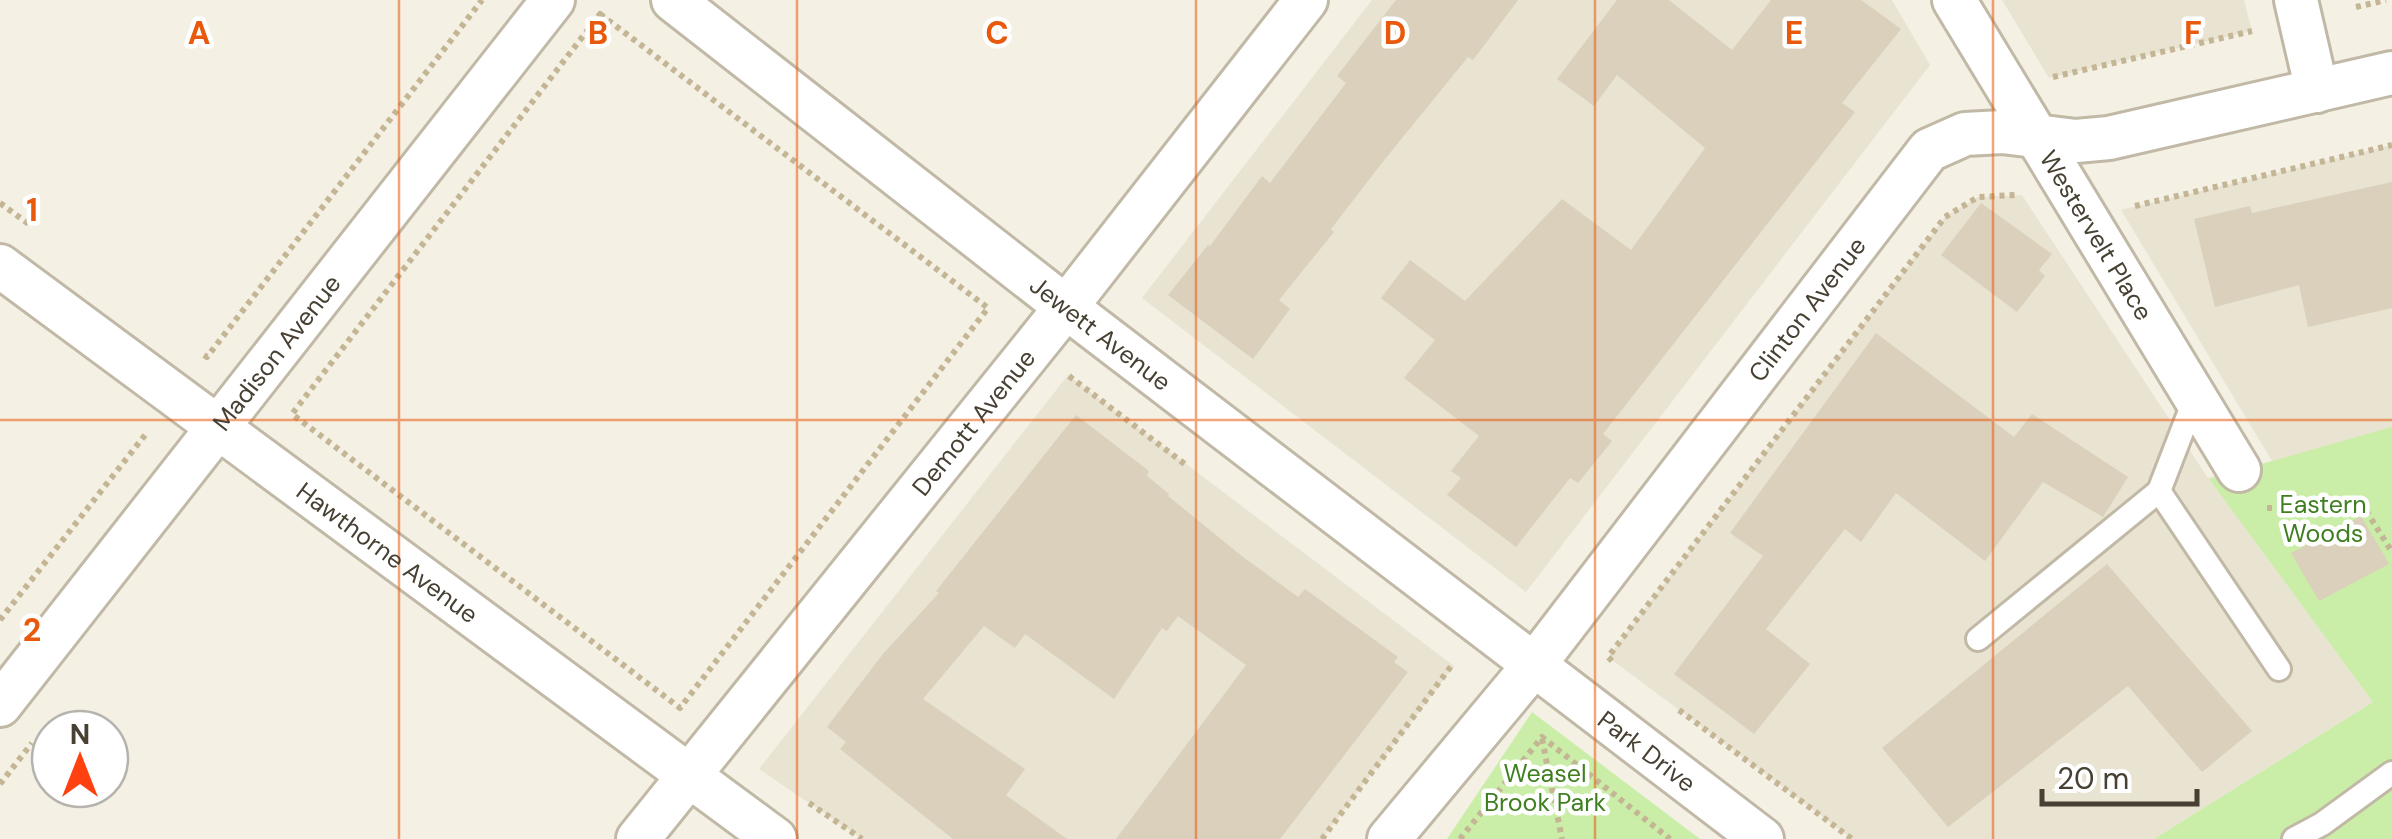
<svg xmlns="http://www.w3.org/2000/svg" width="2392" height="839" font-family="'DM Sans',sans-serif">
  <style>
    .residential { fill: #e9e3d2 }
    .green { fill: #caeda8 }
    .building { fill: #dad0bb }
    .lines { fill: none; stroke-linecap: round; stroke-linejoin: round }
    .service-casing { stroke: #c1b9a6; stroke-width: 28 }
    .minor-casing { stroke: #c1b9a6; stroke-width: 48 }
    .path { stroke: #c4b695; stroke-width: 6; stroke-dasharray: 5 5; stroke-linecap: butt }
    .service { stroke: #fff; stroke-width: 22 }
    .minor { stroke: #fff; stroke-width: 42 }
    .grid { fill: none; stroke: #e8590c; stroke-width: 2.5; stroke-opacity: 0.55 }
    .labels { text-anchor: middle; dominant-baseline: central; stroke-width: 9; stroke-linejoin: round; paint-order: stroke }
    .street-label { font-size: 25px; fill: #474033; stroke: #fff }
    .park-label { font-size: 25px; fill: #3f7f20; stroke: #fff }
    .grid-label { font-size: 32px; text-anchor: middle; font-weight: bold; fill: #e8590c; stroke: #fff; stroke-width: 9; stroke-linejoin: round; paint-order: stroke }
  </style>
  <rect width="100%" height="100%" fill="#f4f0e4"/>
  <!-- residential -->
  <g class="residential">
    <polygon points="1372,0 1892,0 1930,65 1526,592 1142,298"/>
    <polygon points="2002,0 2244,0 2252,31 2049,78"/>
    <polygon points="2392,145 2392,431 2209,479 2373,702 2154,839 1852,839 1608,657 1945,217 1978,197 2022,195 2208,478 2272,461 2121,210"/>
    <polygon points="1068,375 1454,666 1322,839 862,839 759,769"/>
  </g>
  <!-- green -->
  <g class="green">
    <polygon points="2392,427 2392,839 2154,839 2373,702 2209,479"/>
    <polygon points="1532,712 1700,839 1447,839"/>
  </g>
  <!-- building -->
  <g class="building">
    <polygon points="1396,0 1518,0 1473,60 1468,57 1385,159 1331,229 1334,232 1279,300 1290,309 1253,359 1168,295 1208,245 1210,246 1262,176 1270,183 1346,83 1337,76"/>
    <polygon points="1617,0 1669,0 1732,50 1771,0 1861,0 1901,29 1842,103 1855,112 1603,434 1612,441 1578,483 1570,478 1516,547 1447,495 1461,478 1451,471 1479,436 1404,378 1435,340 1381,298 1410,260 1465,301 1562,199 1631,250 1705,148 1617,75 1594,106 1557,79"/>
    <polygon points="2392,182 2392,308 2308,327 2299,285 2215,307 2194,219 2250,206 2252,213"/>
    <polygon points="1981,203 2052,254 2039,270 2045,276 2017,312 1941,255"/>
    <polygon points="1876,333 2014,437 2032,414 2128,477 2103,517 2043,482 1985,561 1896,493 1861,542 1845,529 1766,629 1810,664 1754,734 1674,674 1763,556 1730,533"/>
    <polygon points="1076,415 1149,471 1147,476 1169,494 1168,496 1243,557 1298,597 1305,589 1398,657 1394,662 1408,672 1280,839 1116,839 1246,665 1178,616 1167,631 1162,628 1114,699 1025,634 1015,648 984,626 923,699 1025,769 1006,795 1067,839 953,839 840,749 846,742 827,727 883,654 939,593 936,591"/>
    <polygon points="2361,516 2389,564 2319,601 2291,553"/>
    <polygon points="2107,564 2252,731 2202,772 2128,686 1948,827 1882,748"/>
  </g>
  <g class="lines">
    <defs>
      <g id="service">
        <polyline points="2159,491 2195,398"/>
        <polyline points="1978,639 2159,491 2279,669"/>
        <polyline points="2294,839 2322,824 2392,773"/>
      </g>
      <g id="minor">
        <path id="s1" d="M673 0 1066 307 1762 839"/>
        <path id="s2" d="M1954 0 2239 470"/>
        <polyline points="2296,0 2317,91"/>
        <path id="s3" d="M0 266 775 839"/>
        <path id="s4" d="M0 705 553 0"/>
        <path id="s5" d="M638 839 1066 307 1306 0"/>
        <path id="s6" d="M1389 839 1534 665 1929 150 1965 134 2002 132 2076 141 2109 138 2392 73"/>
      </g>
    </defs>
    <!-- service casing -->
    <use href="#service" class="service-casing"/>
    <!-- minor casing -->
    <use href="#minor" class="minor-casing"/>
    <!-- path -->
    <g class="path">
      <polyline points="2356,7 2386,0"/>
      <polygon points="600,14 988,308 680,708 292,414"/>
      <polyline points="2053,77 2252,31"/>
      <polyline points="0,203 30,225"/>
      <polyline points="2135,206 2392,145"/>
      <polyline points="204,355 207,357 482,0"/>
      <polyline points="1069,376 1186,465"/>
      <polyline points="2267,508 2365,509 2392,552"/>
      <polyline points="0,620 145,435 142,432"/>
      <polyline points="1612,661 1608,657 1945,217 1978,197 2016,195"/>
      <polyline points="1679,710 1852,839"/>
      <polyline points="1542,739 1562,839"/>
      <polyline points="0,784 32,743"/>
      <polyline points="809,803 862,839"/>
      <polyline points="1322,839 1452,665"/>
      <polyline points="1460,839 1542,737 1670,839"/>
    </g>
    <!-- service -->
    <use href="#service" class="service"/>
    <!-- minor -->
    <use href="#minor" class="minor"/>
  </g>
  <!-- grid -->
  <path class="grid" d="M399 0V839M797 0V839M1196 0V839M1595 0V839M1993 0V839M0 420H2392"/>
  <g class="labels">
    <!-- street labels -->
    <g class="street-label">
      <text stroke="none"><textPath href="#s2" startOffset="275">Westervelt Place</textPath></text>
      <text stroke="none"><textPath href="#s6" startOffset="675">Clinton Avenue</textPath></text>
      <text stroke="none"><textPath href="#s1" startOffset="542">Jewett Avenue</textPath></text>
      <text stroke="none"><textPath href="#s4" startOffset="448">Madison Avenue</textPath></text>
      <text stroke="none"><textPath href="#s5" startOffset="535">Demott Avenue</textPath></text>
      <text stroke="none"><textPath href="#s3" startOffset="482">Hawthorne Avenue</textPath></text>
      <text stroke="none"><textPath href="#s1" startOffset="1230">Park Drive</textPath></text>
    </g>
    <!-- park labels -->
    <g class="park-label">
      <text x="2323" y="504">Eastern<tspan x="2323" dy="29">Woods</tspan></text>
      <text x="1545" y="773">Weasel<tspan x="1545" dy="29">Brook Park</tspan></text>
    </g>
  </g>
  <g class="grid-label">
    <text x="199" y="44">A</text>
    <text x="598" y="44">B</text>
    <text x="997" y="44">C</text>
    <text x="1395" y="44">D</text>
    <text x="1794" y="44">E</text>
    <text x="2193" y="44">F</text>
    <text x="32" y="221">1</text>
    <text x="32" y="641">2</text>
  </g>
  <!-- north arrow -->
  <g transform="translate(80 759)"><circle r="48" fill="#ffffff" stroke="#b5b3ad" stroke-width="2.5"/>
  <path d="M0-8L18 38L0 25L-18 38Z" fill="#ff4110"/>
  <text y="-15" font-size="28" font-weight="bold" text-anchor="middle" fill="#474033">N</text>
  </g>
  <!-- scale -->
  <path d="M2042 789v15h155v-15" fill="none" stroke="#474033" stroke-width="5"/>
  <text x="2057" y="789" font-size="30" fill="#474033" stroke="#ffffff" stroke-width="8" paint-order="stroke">20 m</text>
</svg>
